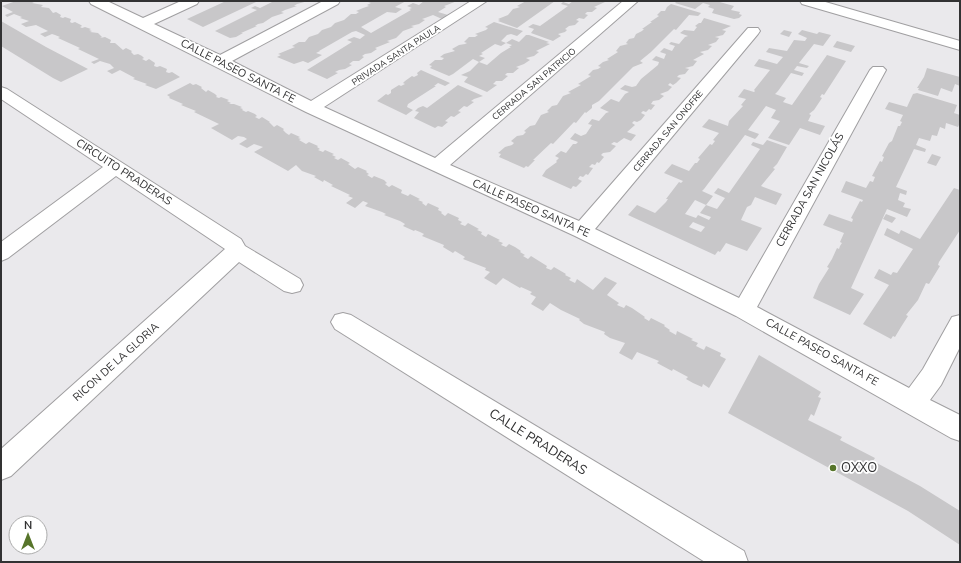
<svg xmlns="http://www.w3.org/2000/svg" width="961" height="563" font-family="'Nunito Sans',sans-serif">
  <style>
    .building { fill: #c8c7c9; fill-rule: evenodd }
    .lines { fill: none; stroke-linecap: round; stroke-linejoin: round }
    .minor-casing { stroke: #a09fa1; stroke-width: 2 }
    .minor { fill: #fff; fill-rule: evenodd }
    .poi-dot { fill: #57752a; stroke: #fff; stroke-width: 1.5 }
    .labels { text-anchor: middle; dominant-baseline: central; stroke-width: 3.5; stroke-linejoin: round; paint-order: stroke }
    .far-street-label { font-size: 9px; fill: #323233; stroke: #fff }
    .street-label { font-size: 11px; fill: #323233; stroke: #fff }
    .near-street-label { font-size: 13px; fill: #323233; stroke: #fff }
    .near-poi-label { font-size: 13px; fill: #323233; stroke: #fff; text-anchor: start }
  </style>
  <rect width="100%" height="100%" fill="#eae9ec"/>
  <!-- building -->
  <g class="building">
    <polygon points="16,1 36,1 32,3 43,5 41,7 49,8 53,13 56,12 61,15 60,17 63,18 65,17 71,19 70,22 72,23 75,22 81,25 82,26 80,27 82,28 85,27 91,29 89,30 92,31 90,32 98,33 102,37 100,38 105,37 111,40 110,43 115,43 123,50 126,48 132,51 131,52 134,55 138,54 142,56 144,58 142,59 146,61 149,59 155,63 154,66 157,67 160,66 167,69 166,72 169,73 172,72 180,77 156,89 145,85 147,84 133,79 135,78 120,70 112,74 107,71 114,68 110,64 100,61 94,64 91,62 99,59 78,49 80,48 58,38 60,37 55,35 52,34 45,37 40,34 48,31 36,25 26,27 21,24 29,21 20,18 22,17 14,14 7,17 5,15 13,12 2,6"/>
    <polygon points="226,1 256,2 203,27 187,19"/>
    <polygon points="274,1 308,1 297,4 294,6 297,6 285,10 281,12 284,13 272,17 263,23 258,24 255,26 257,26 241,33 243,33 236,37 230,38 215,31 257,10 251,8 255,6 260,8"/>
    <polygon points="365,1 406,1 395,7 402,9 396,13 387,12 361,27 371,33 411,10 409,9 412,8 407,6 413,3 419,5 424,1 457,1 447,5 444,6 446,7 438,12 448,15 442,19 433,15 425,18 422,19 425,20 419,24 411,26 414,27 403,31 396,38 387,41 390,42 375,48 377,49 371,53 365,54 362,56 364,57 359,61 353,61 349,64 352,65 345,69 339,70 335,72 338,73 327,79 307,70 352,42 347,40 354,37 360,39 365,35 356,31 352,32 319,51 320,51 316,53 322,55 308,63 303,61 294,64 277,57 281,55 278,54 295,47 292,46 299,42 305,42 309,37 318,34 322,30 331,27 335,23 344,20 351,14 356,14 359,12 356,11 363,8 369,6 367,5 371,3"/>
    <polygon points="526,1 555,1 517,28 498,21 500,20 498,19 508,15 513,9 517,8 520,7 517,6"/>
    <polygon points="573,1 605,2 594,7 597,8 592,12 587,12 585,14 588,15 584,19 579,18 576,20 579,21 575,25 569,26 565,29 567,30 565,32 558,34 561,36 556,39 553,41 531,33 534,29 528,27 533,24 540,26 568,6 561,4 563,2 569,4"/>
    <polygon points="674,1 716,1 734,6 731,10 740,12 739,14 742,15 739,18 734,19 712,13 714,9 708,7 710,5 703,3 695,9 675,3 676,2"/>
    <polygon points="671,4 701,13 698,16 689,15 676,30 674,29 651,52 640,61 643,63 633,67 599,101 592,105 592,108 586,113 585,112 576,123 574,122 553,144 551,143 533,160 535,160 528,167 526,166 524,168 499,157 501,154 498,153 505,147 512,145 514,143 511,141 517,136 523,135 526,132 524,131 530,126 535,125 541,115 549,112 547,111 552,106 557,105 563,96 571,93 568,92 581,85 578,84 591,76 588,75 593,70 598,69 601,67 598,66 603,62 609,60 607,59 618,52 616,51 620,46 628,44 626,43 629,39 634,38 636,34 642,31 644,29 642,29 652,22 650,22 659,16 657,15 661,11 665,11 667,7"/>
    <polygon points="704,18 731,26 722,30 726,31 723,35 715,37 719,38 716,42 708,45 712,46 708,50 700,52 704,54 693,60 697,61 693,66 685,68 689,69 685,74 679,75 677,77 681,78 676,83 673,85 670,83 668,85 672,87 668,91 660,94 664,96 659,100 653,101 651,104 655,105 651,110 649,109 646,112 643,111 641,113 645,115 641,120 637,122 634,121 632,123 635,125 627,132 636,135 631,141 624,138 617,143 614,142 611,144 616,146 610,152 603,153 601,155 604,157 599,163 597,162 595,165 592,164 589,167 593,168 588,175 586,174 583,177 580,176 578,179 582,181 576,187 573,186 571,189 542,176 546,170 557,162 556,161 559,158 555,156 561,151 566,153 573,144 576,144 578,142 570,139 575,133 581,136 586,134 592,125 588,124 592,119 599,121 606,113 609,112 600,108 611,99 619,102 625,94 629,92 620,89 625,85 632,87 636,86 641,79 658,65 659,62 652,60 656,56 664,59 666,54 660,52 664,48 672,51 675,46 669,44 671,42 679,44 685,37 688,36 680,33 684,30 694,31 697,27 695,26 699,23 701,23"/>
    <polygon points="1,21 46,47 88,69 61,82 53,78 1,46"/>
    <polygon points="494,22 523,31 517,36 511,34 507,35 501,41 506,43 501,46 495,44 481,53 483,54 479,56 485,58 479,62 473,59 453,74 449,76 430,68 432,66 429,65 435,60 442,60 444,58 440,57 444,54 455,51 452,49 459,45 465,44 467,43 464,42 469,37 475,37 478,35 475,34 486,30 488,28 485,27"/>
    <polygon points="784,30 792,32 789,37 780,34"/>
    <path d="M802 30 817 34 819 32 831 35 823 46 814 44 799 63 809 66 807 68 797 66 794 70 804 73 802 76 791 73 778 91 775 94 786 98 783 102 792 105 827 55 846 61 824 95 822 94 820 97 822 98 814 110 809 114 811 115 808 121 825 126 820 135 800 128 789 145 768 138 780 121 771 118 776 110 766 106 748 130 759 134 757 137 755 139 745 135 704 189 702 191 713 196 706 205 695 200 685 214 696 218 698 215 709 220 711 217 700 213 706 205 717 209 725 198 714 193 718 188 729 193 760 149 751 145 753 142 763 145 767 140 787 147 777 164 773 168 775 169 761 186 782 194 776 205 755 197 751 205 747 207 741 220 762 228 747 251 726 243 720 252 718 251 715 255 628 215 637 205 655 213 666 202 668 199H666L679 182 681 183 683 181 664 173 672 164 689 171 695 163H697L700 159 698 158 710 144 712 145 715 141 713 140 719 133 702 127 709 119 728 126 729 121 743 106 741 105 746 99 738 97 744 89 754 92 755 91 754 90 770 70 754 66 759 59 777 64 783 57 766 52 769 48 787 51 794 40 805 41 807 38 798 34ZM693 222 705 227 701 232 689 227Z"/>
    <polygon points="526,35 529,35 549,42 546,43 550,44 536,51 539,52 534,56 526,58 530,60 524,64 516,67 519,68 513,73 507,73 505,75 508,76 502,81 496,81 493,84 497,85 487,92 464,82 468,77 461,75 470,71 479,62 487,65 501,53 511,47 509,47 512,45 506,43 512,39 519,42"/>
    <polygon points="837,41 855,46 851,52 833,47"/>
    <polygon points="927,68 960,77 960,86 955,84 952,92 941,88 938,96 918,90 919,88 917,88 924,77"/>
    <polygon points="421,70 450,83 445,86 438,83 434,86 436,86 408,104 407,107 413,110 406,115 377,101 386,94 388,95 391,93 391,90 399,85 401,86 405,84 403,83 405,81 412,76 414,77 418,75 417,73"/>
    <polygon points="190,83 193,85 196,84 202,87 201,88 206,92 208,90 215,94 217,96 216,97 219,98 221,97 229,100 227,101 231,103 229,104 234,104 242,107 240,108 243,109 242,110 246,112 248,111 255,114 257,116 255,117 259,119 262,117 270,122 269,122 274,127 277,125 284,129 283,130 286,133 289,135 291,133 300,137 298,138 301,139 299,140 306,144 309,142 318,146 317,147 320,149 318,150 323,152 325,150 334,154 332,155 336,157 334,158 338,160 341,158 350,163 348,164 355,169 358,167 367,171 366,172 369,174 367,175 372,178 374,176 384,180 387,183 385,184 389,187 392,185 402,190 401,193 408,196 410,194 420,199 418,200 423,202 422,203 426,206 428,203 439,208 438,210 442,212 441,213 445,216 448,213 459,218 458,220 462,222 460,224 465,226 468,223 479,229 477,230 482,232 481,234 486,237 488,234 500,240 498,241 503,243 501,245 506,247 509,244 515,247 521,251 520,252 525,255 523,256 528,259 531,256 547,266 546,268 551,270 554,267 566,274 565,275 571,278 569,280 575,283 577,279 593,290 605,277 617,283 607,295 619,303 617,305 624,308 626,305 632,308 645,317 644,318 649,321 651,318 665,325 664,326 670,330 669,331 676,335 677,331 693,339 691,340 698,343 696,346 704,350 706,346 721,353 720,356 726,359 709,388 703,384 702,387 693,383 686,379 688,377 673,369 672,371 657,363 659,361 637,352 632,360 619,353 625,343 610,338 604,334 605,332 584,324 579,320 580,319 561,310 550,303 543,311 531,304 536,297 530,294 532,292 521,287 520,288 503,278 496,285 484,278 490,272 485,270 486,268 463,259 465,257 455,251 453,253 443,247 444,245 422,236 424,234 420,232 415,230 414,231 403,226 405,224 400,221 384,215 386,214 382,212 365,206 368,203 363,201 355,208 346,203 353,198 348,196 350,195 331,186 333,185 324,180 323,182 314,177 316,176 302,171 296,165 288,171 254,152 263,147 254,144 247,148 239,144 247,139 244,137 238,136 232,140 211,128 219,124 194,112 196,111 181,105 183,104 169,98 170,97 167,95"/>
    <polygon points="458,85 483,96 474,99 471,101 474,102 467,107 464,106 458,111 461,112 454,117 451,116 445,121 448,122 442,127 438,126 435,128 414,118 419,112 415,111 418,108 423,106 427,108"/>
    <polygon points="917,93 957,105 954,113 960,115 960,123 958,127 946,123 945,129 940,127 937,136 932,135 930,141 919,138 916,145 926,149 925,152 914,149 896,187 907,191 906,195 900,193 898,200 905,203 903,207 911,209 907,217 887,209 851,288 864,294 850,315 813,298 819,284 829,268 827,267 832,259 837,248 839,249 840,246 842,243 840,242 844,233 823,225 829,214 852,222 853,219 851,218 860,201 862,202 863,200 841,192 846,181 866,188 870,181 873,182 875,177 872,176 880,161 882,162 884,157 882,156 889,143 892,141 898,126 900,126 902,122 900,121 903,115 885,109 889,102 907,107 913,94"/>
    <polygon points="932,154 941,157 936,166 927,163"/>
    <polygon points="954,188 960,190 960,230 939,262 938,265 940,266 929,284 926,283 918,300 906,315 908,316 901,327 895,337 893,336 891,339 863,324 889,285 874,278 879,269 891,275 893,272 897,273 913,249 884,235 887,228 899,234 901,230 920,239"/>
    <polygon points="886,214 896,218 892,223 883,219"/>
    <polygon points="759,355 821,392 818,397 821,398 814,416 811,414 808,420 842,437 840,440 875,458 873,461 920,486 960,511 960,545 908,511 728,413"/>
  </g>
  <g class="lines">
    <defs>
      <g id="minor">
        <polygon points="89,1 107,1 143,18 181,1 199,1 197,4 154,24 220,55 323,1 340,1 338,4 232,61 311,101 471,1 487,1 324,107 435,158 623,1 638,1 450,165 579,221 748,28 758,28 760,31 758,34 595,229 739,298 870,70 873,67 883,67 886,70 757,307 909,388 923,369 952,317 960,315 960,347 941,385 930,400 960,415 960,441 951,438 736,316 575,236 306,112 91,4"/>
        <polygon points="800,1 822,1 960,41 960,50 802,4"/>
        <polygon points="1,87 7,89 241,239 245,246 300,279 303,285 300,291 292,293 284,291 239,262 11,476 1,480 1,449 225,249 116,176 8,258 1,261 1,242 103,167 1,99"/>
        <polygon points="343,313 351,315 744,551 748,562 705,562 335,329 331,322 335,315"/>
      </g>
    </defs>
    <!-- minor casing -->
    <use href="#minor" class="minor-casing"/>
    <!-- minor -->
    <use href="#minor" class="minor"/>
  </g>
  <!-- markers -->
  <circle class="poi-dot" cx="833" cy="468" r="4"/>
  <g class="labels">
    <!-- far-street labels -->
    <g class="far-street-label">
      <text transform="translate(396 55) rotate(-33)">PRIVADA SANTA PAULA</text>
      <text transform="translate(534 84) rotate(-40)">CERRADA SAN PATRICIO</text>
      <text transform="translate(668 131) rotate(-50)">CERRADA SAN ONOFRE</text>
    </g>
    <!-- street labels -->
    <g class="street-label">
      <text transform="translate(238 71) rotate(27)">CALLE PASEO SANTA FE</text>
      <text transform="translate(124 172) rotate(33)">CIRCUITO PRADERAS</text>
      <text transform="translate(810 190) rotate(-61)">CERRADA SAN NICOLÁS</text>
      <text transform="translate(531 208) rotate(24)">CALLE PASEO SANTA FE</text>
      <text transform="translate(822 352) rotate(29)">CALLE PASEO SANTA FE</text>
      <text transform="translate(116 362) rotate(-42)">RICON DE LA GLORIA</text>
    </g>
    <!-- near-street labels -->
    <g class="near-street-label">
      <text transform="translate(538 442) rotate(32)">CALLE PRADERAS</text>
    </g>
    <!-- near-poi labels -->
    <g class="near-poi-label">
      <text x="841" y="468">OXXO</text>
    </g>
  </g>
  <!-- border -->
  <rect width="961" height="563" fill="none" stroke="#323233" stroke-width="4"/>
  <!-- north arrow -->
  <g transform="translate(28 535)"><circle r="19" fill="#ffffff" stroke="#adadad"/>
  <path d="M0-3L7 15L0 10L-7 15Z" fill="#57752a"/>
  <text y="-6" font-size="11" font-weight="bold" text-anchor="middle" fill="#323233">N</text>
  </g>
</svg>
